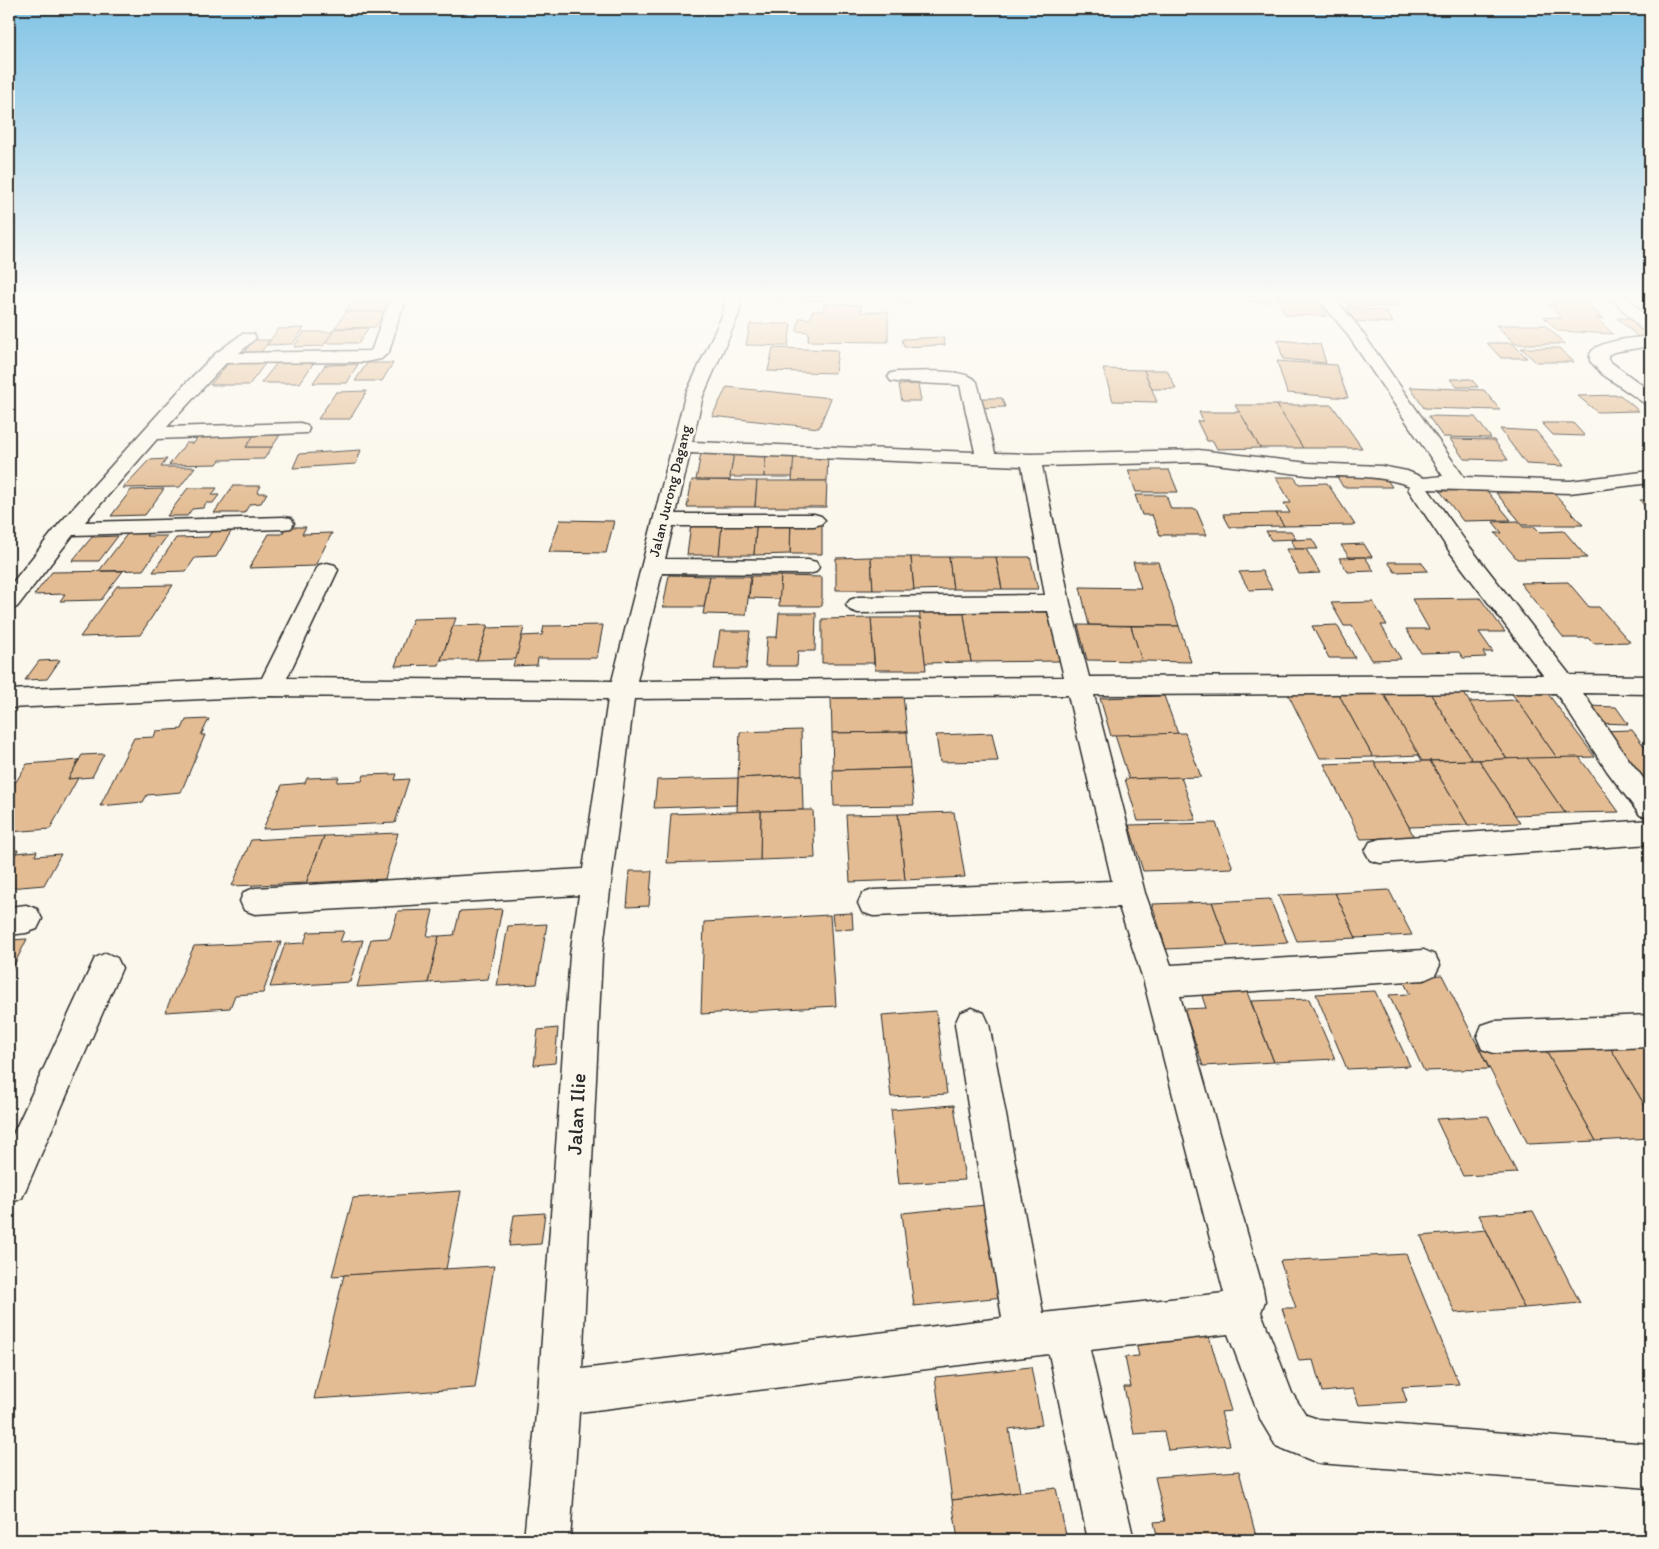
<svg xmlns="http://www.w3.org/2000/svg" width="1659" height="1549" font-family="Itim,sans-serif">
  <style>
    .building { fill: #e3bc93; stroke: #2b2b2b }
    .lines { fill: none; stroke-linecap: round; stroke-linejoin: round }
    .street-casing { stroke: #2b2b2b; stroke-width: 3 }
    .street { fill: #fbf7ec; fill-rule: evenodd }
    .labels { text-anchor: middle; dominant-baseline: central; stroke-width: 5; stroke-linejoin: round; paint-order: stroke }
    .far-street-label { font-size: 15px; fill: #2b2b2b; stroke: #fbf7ec }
    .near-street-label { font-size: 21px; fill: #2b2b2b; stroke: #fbf7ec }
  </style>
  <rect width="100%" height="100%" fill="#fbf7ec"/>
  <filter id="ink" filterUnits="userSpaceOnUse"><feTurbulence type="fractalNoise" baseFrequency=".02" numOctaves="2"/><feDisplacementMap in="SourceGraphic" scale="10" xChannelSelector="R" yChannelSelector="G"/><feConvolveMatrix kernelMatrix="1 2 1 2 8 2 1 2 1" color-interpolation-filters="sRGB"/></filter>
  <g filter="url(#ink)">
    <!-- building -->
    <g class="building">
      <polygon points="776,297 826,297 826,300 776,301"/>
      <polygon points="895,297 913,297 913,302 896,302"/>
      <polygon points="1227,297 1267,297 1269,302 1228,300"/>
      <polygon points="1276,297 1316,297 1327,316 1286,315"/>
      <polygon points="1345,297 1390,297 1397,307 1349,306"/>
      <polygon points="353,300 397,300 388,312 345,311"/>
      <polygon points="1551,301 1586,302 1604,319 1596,318 1613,334 1558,331 1544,317 1562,318 1549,305 1555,305"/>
      <polygon points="824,304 861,305 861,312 888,312 888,342 808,341 809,332 797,331 799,318 811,319 812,311 824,311"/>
      <polygon points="1347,308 1386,311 1393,323 1354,321"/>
      <polygon points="346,312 385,312 375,327 335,328"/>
      <polygon points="1617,318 1650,319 1650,342 1643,341"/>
      <polygon points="750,324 791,324 788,346 746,345"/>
      <polygon points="1496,325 1545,325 1565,344 1515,344"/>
      <polygon points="304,328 293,344 267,345 278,329"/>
      <polygon points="368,328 359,343 325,343 334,329"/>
      <polygon points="304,332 333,332 323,346 294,347"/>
      <polygon points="943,337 945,345 904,347 902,339"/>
      <polygon points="253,340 270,340 261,352 244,353"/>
      <polygon points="1278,340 1320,344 1326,363 1283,359"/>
      <polygon points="1487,343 1512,343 1527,358 1501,358"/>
      <polygon points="773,348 838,350 835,373 768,371"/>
      <polygon points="1521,348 1559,348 1574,362 1536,362"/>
      <polygon points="230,361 267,361 249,385 210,385"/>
      <polygon points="1277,361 1336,365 1348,398 1287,393"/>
      <polygon points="314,362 300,383 261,383 277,363"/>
      <polygon points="367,363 393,363 382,381 355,381"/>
      <polygon points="358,364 347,383 313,383 325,365"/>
      <polygon points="1103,369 1144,370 1157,402 1113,401"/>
      <polygon points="1144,370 1167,370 1176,389 1152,389"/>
      <polygon points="1450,379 1471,379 1478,387 1457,387"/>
      <polygon points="918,384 921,401 902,401 899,385"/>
      <polygon points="727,387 831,398 819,428 712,416"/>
      <polygon points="1410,387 1484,390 1500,410 1424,408"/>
      <polygon points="367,391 350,419 318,419 336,392"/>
      <polygon points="1620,395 1639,411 1597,412 1578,396"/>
      <polygon points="976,398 1002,398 1005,407 979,408"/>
      <polygon points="1235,405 1277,405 1303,448 1260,448"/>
      <polygon points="1277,405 1332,405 1362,448 1303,448"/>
      <polygon points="1199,412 1240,412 1260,448 1217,449 1213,441 1207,441 1197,421 1203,421"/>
      <polygon points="1428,416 1475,417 1491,438 1443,437"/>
      <polygon points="1542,423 1573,423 1585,436 1553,435"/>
      <polygon points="1500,429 1536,431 1564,466 1526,464"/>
      <polygon points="255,434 246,447 272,447 264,459 220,460 217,464 169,465 186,443 194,443 199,435"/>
      <polygon points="254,435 280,435 272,447 246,447"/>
      <polygon points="1450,439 1494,440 1508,460 1464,459"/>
      <polygon points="361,450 356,464 293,468 299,454"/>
      <polygon points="701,453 734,453 730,480 696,480"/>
      <polygon points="734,453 766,453 764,477 730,477"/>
      <polygon points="766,453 794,453 793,477 764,477"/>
      <polygon points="794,453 828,453 827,481 792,481"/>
      <polygon points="167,459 161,467 195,467 180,487 123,488 149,460"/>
      <polygon points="1128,470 1169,470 1178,492 1136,492"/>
      <polygon points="1335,473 1383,474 1392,487 1343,487"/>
      <polygon points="1276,477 1294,477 1299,484 1327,483 1355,525 1284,526 1276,513 1290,513 1284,503 1291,503"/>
      <polygon points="692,480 757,481 755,507 687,507"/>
      <polygon points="757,481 827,481 826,507 755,507"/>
      <polygon points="233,486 261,486 257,493 267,493 261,503 250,504 244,513 214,513"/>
      <polygon points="188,488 217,488 212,495 219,495 213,503 206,503 203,508 192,509 187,516 167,516"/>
      <polygon points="164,489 145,515 111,516 131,490"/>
      <polygon points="1486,490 1511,520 1463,521 1440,491"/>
      <polygon points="1553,492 1583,525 1523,525 1496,493"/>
      <polygon points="1135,495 1166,495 1171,509 1196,509 1207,535 1160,535 1152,515 1142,515"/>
      <polygon points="1640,500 1650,500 1650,514"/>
      <polygon points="1276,513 1284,526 1230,527 1223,514"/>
      <polygon points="822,516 822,554 790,554 791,517"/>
      <polygon points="722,517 757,517 754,555 719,555"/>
      <polygon points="757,517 791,517 790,554 754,555"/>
      <polygon points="560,520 614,521 606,553 549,552"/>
      <polygon points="1518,521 1523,527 1535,527 1540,532 1564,531 1587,558 1517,559 1495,533 1502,533 1493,522"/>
      <polygon points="691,524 722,524 719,555 687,555"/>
      <polygon points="286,527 306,527 302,534 332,533 315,566 249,568 269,534 282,534"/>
      <polygon points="131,529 152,529 146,536 167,536 143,570 99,571"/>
      <polygon points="232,530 216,557 195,558 186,571 153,572 176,538 208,537 212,531"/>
      <polygon points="1266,531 1291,531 1296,539 1271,540"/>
      <polygon points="118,536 99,561 72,561 92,537"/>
      <polygon points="1312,539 1318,549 1296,549 1291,540"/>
      <polygon points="1364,544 1372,557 1349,557 1341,545"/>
      <polygon points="1286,549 1306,549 1320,573 1299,574"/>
      <polygon points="871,557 873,590 836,590 836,558"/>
      <polygon points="871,557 911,557 914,590 873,590"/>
      <polygon points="911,557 949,557 953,589 914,590"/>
      <polygon points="949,557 996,557 1002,589 953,589"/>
      <polygon points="996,557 1030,557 1038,589 1002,589"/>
      <polygon points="1365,557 1374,571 1348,572 1339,558"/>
      <polygon points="1133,562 1158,562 1179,626 1089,625 1080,587 1141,588"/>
      <polygon points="1388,562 1421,562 1428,571 1395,572"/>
      <polygon points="123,571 101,600 60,601 65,594 34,595 52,572"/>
      <polygon points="1262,571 1272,589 1249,590 1239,572"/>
      <polygon points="669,575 710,576 704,607 663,607"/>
      <polygon points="710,576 751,576 746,615 703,614"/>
      <polygon points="751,576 781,576 780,599 749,598"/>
      <polygon points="781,576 822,577 822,606 779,606"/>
      <polygon points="1568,582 1589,607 1599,607 1630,642 1593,643 1588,638 1564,638 1520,583"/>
      <polygon points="173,585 140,635 80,637 117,586"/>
      <polygon points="1480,598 1505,632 1479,632 1493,652 1483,652 1486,657 1463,658 1459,652 1421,653 1406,629 1429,629 1412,599"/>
      <polygon points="1373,602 1387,625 1381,625 1401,659 1371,660 1352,626 1344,626 1331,603"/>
      <polygon points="1046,607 1060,661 971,662 963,608"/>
      <polygon points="919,608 963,608 971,662 925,663"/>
      <polygon points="779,613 816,613 815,651 798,651 797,666 765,666 767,637 777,637"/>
      <polygon points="456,618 439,665 395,666 413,619"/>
      <polygon points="871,618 920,618 926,670 875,670"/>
      <polygon points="871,618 874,663 822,663 822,619"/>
      <polygon points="488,625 477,660 441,660 453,626"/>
      <polygon points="603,625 597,658 538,658 537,665 513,666 522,636 542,635 544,626"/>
      <polygon points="1078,625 1131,626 1142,661 1087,660"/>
      <polygon points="1337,625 1355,658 1329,658 1312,626"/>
      <polygon points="1131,626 1179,626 1191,662 1142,661"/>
      <polygon points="524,627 516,659 477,660 487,628"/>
      <polygon points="720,631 750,631 746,669 714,669"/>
      <polygon points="60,660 47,679 25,680 39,661"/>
      <polygon points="1543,687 1595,757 1557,758 1508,688"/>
      <polygon points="1461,689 1507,759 1472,760 1428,690"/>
      <polygon points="1428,690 1472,760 1422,761 1382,691"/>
      <polygon points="1382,691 1419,755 1373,757 1338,693"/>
      <polygon points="1338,693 1373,757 1320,758 1288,694"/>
      <polygon points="903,696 907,732 832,733 831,697"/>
      <polygon points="1164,696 1178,734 1111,736 1100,698"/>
      <polygon points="1517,700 1557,758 1507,759 1469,702"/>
      <polygon points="1587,706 1616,707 1628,724 1598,723"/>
      <polygon points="209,719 201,735 205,735 181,792 147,795 143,802 100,806 134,738 154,737 156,731 182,729 186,720"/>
      <polygon points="801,730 802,775 738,778 740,732"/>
      <polygon points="1632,730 1650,754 1650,784 1640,784 1599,731"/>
      <polygon points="907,732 910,768 833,770 832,733"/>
      <polygon points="992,733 998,761 940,762 936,735"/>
      <polygon points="1185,733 1201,777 1129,779 1115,735"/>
      <polygon points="104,754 92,777 68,779 82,755"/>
      <polygon points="1579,757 1619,812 1565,813 1527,758"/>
      <polygon points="1527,758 1565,813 1515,815 1479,760"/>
      <polygon points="79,760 68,779 78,778 50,829 9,832 9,793 27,764"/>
      <polygon points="1479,760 1520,823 1468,825 1430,761"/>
      <polygon points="1430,761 1468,825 1409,827 1374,762"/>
      <polygon points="1374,762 1409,827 1414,837 1361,839 1324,764"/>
      <polygon points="910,768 914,805 834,806 833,770"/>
      <polygon points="397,774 395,780 409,779 395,823 263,829 282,785 305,783 307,778 339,777 337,782 362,781 364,775"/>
      <polygon points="802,775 803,810 737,812 738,778"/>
      <polygon points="1181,777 1196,820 1138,821 1125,779"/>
      <polygon points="738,778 737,805 654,808 657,780"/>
      <polygon points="803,810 813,810 815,858 760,860 761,811"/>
      <polygon points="761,811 760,860 667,863 671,814"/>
      <polygon points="954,812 965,877 905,880 898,814"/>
      <polygon points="898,814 905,880 850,882 846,815"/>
      <polygon points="1216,823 1233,868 1143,871 1129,825"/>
      <polygon points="398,833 385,879 306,883 324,836"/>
      <polygon points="324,836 306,883 232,886 251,840"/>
      <polygon points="9,850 18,850 9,865"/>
      <polygon points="37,851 35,856 61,854 44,885 9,888 9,865 16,853"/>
      <polygon points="630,871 652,871 649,906 627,907"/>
      <polygon points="1389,890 1412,935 1356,938 1335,893"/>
      <polygon points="1335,893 1356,938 1297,941 1278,895"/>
      <polygon points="1270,899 1288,943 1228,946 1212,902"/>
      <polygon points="1212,902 1228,946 1166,949 1152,904"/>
      <polygon points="502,909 488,979 428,983 439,936 454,935 460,911"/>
      <polygon points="433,910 427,936 439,936 428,983 357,987 371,939 390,938 398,911"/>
      <polygon points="852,913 853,929 834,930 832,914"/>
      <polygon points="830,915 836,1006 701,1014 704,922"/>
      <polygon points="547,924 537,984 497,986 508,926"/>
      <polygon points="344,931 340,942 363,940 350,982 270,987 285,944 304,943 308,932"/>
      <polygon points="27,939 9,975 9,940"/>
      <polygon points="281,942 263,993 235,995 230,1008 165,1012 194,946"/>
      <polygon points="1442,975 1477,1044 1489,1069 1424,1071 1389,995 1410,994 1401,977"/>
      <polygon points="1245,987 1274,1062 1203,1066 1184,1009 1206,1008 1200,990"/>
      <polygon points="1375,991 1410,1066 1347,1069 1316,994"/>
      <polygon points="1309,999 1335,1059 1274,1062 1251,1001"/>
      <polygon points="936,1011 947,1094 891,1097 882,1015"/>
      <polygon points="558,1028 555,1063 534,1065 538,1030"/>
      <polygon points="1650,1037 1650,1114 1605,1039"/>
      <polygon points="1605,1039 1650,1114 1650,1138 1596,1141 1541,1042"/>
      <polygon points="1541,1042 1596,1141 1528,1144 1477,1044"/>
      <polygon points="954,1105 965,1180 899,1184 891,1110"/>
      <polygon points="1488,1116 1517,1173 1463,1176 1436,1119"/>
      <polygon points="461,1191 446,1269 332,1276 353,1198"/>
      <polygon points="986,1205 1003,1297 914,1306 902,1213"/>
      <polygon points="1533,1211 1580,1303 1524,1308 1479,1215"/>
      <polygon points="545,1213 541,1244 509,1246 514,1215"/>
      <polygon points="1486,1230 1524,1308 1455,1313 1421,1236"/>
      <polygon points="1406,1254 1459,1384 1402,1387 1407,1402 1359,1405 1353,1389 1322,1392 1313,1360 1299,1361 1282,1308 1296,1308 1280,1261"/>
      <polygon points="494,1266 475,1388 314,1399 344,1275"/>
      <polygon points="1206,1326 1231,1411 1221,1412 1230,1445 1168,1450 1164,1432 1134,1434 1124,1387 1131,1387 1125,1357 1139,1356 1133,1331"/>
      <polygon points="1031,1367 1042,1425 1009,1429 1020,1492 952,1500 935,1377"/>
      <polygon points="1239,1471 1257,1540 1158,1540 1154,1522 1165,1521 1155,1477"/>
      <polygon points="1056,1488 1067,1540 958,1540 952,1500"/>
    </g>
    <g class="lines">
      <defs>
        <g id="street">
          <polygon points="393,297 409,297 400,314 389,352 381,359 365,362 226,363 167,427 300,423 307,425 309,429 307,433 157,439 85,522 283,517 291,518 294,523 291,528 283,529 73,535 17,607 9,610 9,587 59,524 186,383 215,354 242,334 254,334 256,338 239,353 370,351 372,349 384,314"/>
          <path d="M726 297H742L739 314 703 396 692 442 975 452 960 385 897 382 891 381 888 377 891 373 897 372C915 372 967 367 977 382L995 453 1031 454 1199 450 1308 463 1381 466 1407 471 1424 478 1443 476 1345 331 1317 297H1334L1357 325 1464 477 1570 481 1650 471V483L1570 493 1428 489 1466 542 1570 675 1650 676V694L1583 693 1627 757 1650 787V818L1640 815 1607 771 1556 693 1094 695 1145 893 1171 965 1424 950 1435 955 1440 965 1435 975 1424 980 1180 996 1263 1289 1265 1301 1261 1312 1292 1393 1306 1415 1318 1419 1650 1444V1488L1318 1463 1276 1446 1261 1421 1228 1334 1090 1350 1134 1540H1088L1049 1354 579 1412 570 1540H524L538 1393 570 955 579 895 255 914 244 910 240 901 244 892 255 888 583 869 608 699 270 696 9 708V690L262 678 316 570 319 565 327 563 335 565 338 570 287 678 612 681 685 396 723 314ZM690 453 1022 466 1045 595 858 597 850 600 846 605 850 610 858 613 1048 611 1064 677 637 681 662 573 808 574 816 572 819 567 816 562 808 560 665 559 673 526H814L821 524 825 520 821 516 814 514H676ZM1199 462C1235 466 1271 471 1307 475 1341 478 1377 473 1410 486L1408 489 1450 552 1543 675 1089 677 1070 603 1042 466ZM1068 695 1112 881 873 890 862 894 858 903 862 912 873 916 1119 907 1143 979 1224 1293 1043 1313 989 1024 984 1013 972 1008 960 1013 955 1024 1002 1318 582 1369 602 955 634 699Z"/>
          <polygon points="1610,297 1627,297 1650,320 1650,334 1644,332"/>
          <path d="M1650 336V346L1614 352 1608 355V360L1650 391V404L1644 403 1602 374 1590 361C1590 357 1589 353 1593 350 1603 340 1636 338 1650 336Z"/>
          <polygon points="1650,820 1650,844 1380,863 1370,860 1365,851 1370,842 1380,839"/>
          <polygon points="26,905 37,909 42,919 37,929 26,933 9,935 9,907"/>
          <polygon points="106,953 117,958 122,968 22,1198 9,1204 9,1143 95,958"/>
          <polygon points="1650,1015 1650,1047 1494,1053 1482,1049 1477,1037 1482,1025 1494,1021"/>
        </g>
      </defs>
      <!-- street casing -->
      <use href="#street" class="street-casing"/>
      <!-- street -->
      <use href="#street" class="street"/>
    </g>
  </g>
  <!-- sky -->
  <linearGradient id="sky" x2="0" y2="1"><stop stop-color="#81c3e5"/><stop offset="0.58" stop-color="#fdfbf6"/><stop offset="1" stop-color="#fdfbf6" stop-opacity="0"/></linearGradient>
  <rect width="1659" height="514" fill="url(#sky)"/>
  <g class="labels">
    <!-- far-street labels -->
    <g class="far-street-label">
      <text transform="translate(670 491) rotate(-76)">Jalan Jurong Dagang</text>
    </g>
    <!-- near-street labels -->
    <g class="near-street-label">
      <text transform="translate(576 1114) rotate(-87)">Jalan Ilie</text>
    </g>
  </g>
  <!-- margin -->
  <rect width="1659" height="1549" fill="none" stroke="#fbf7ec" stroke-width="30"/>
  <rect x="15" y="15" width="1629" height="1519" fill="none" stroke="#2b2b2b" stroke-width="2" filter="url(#ink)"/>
</svg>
